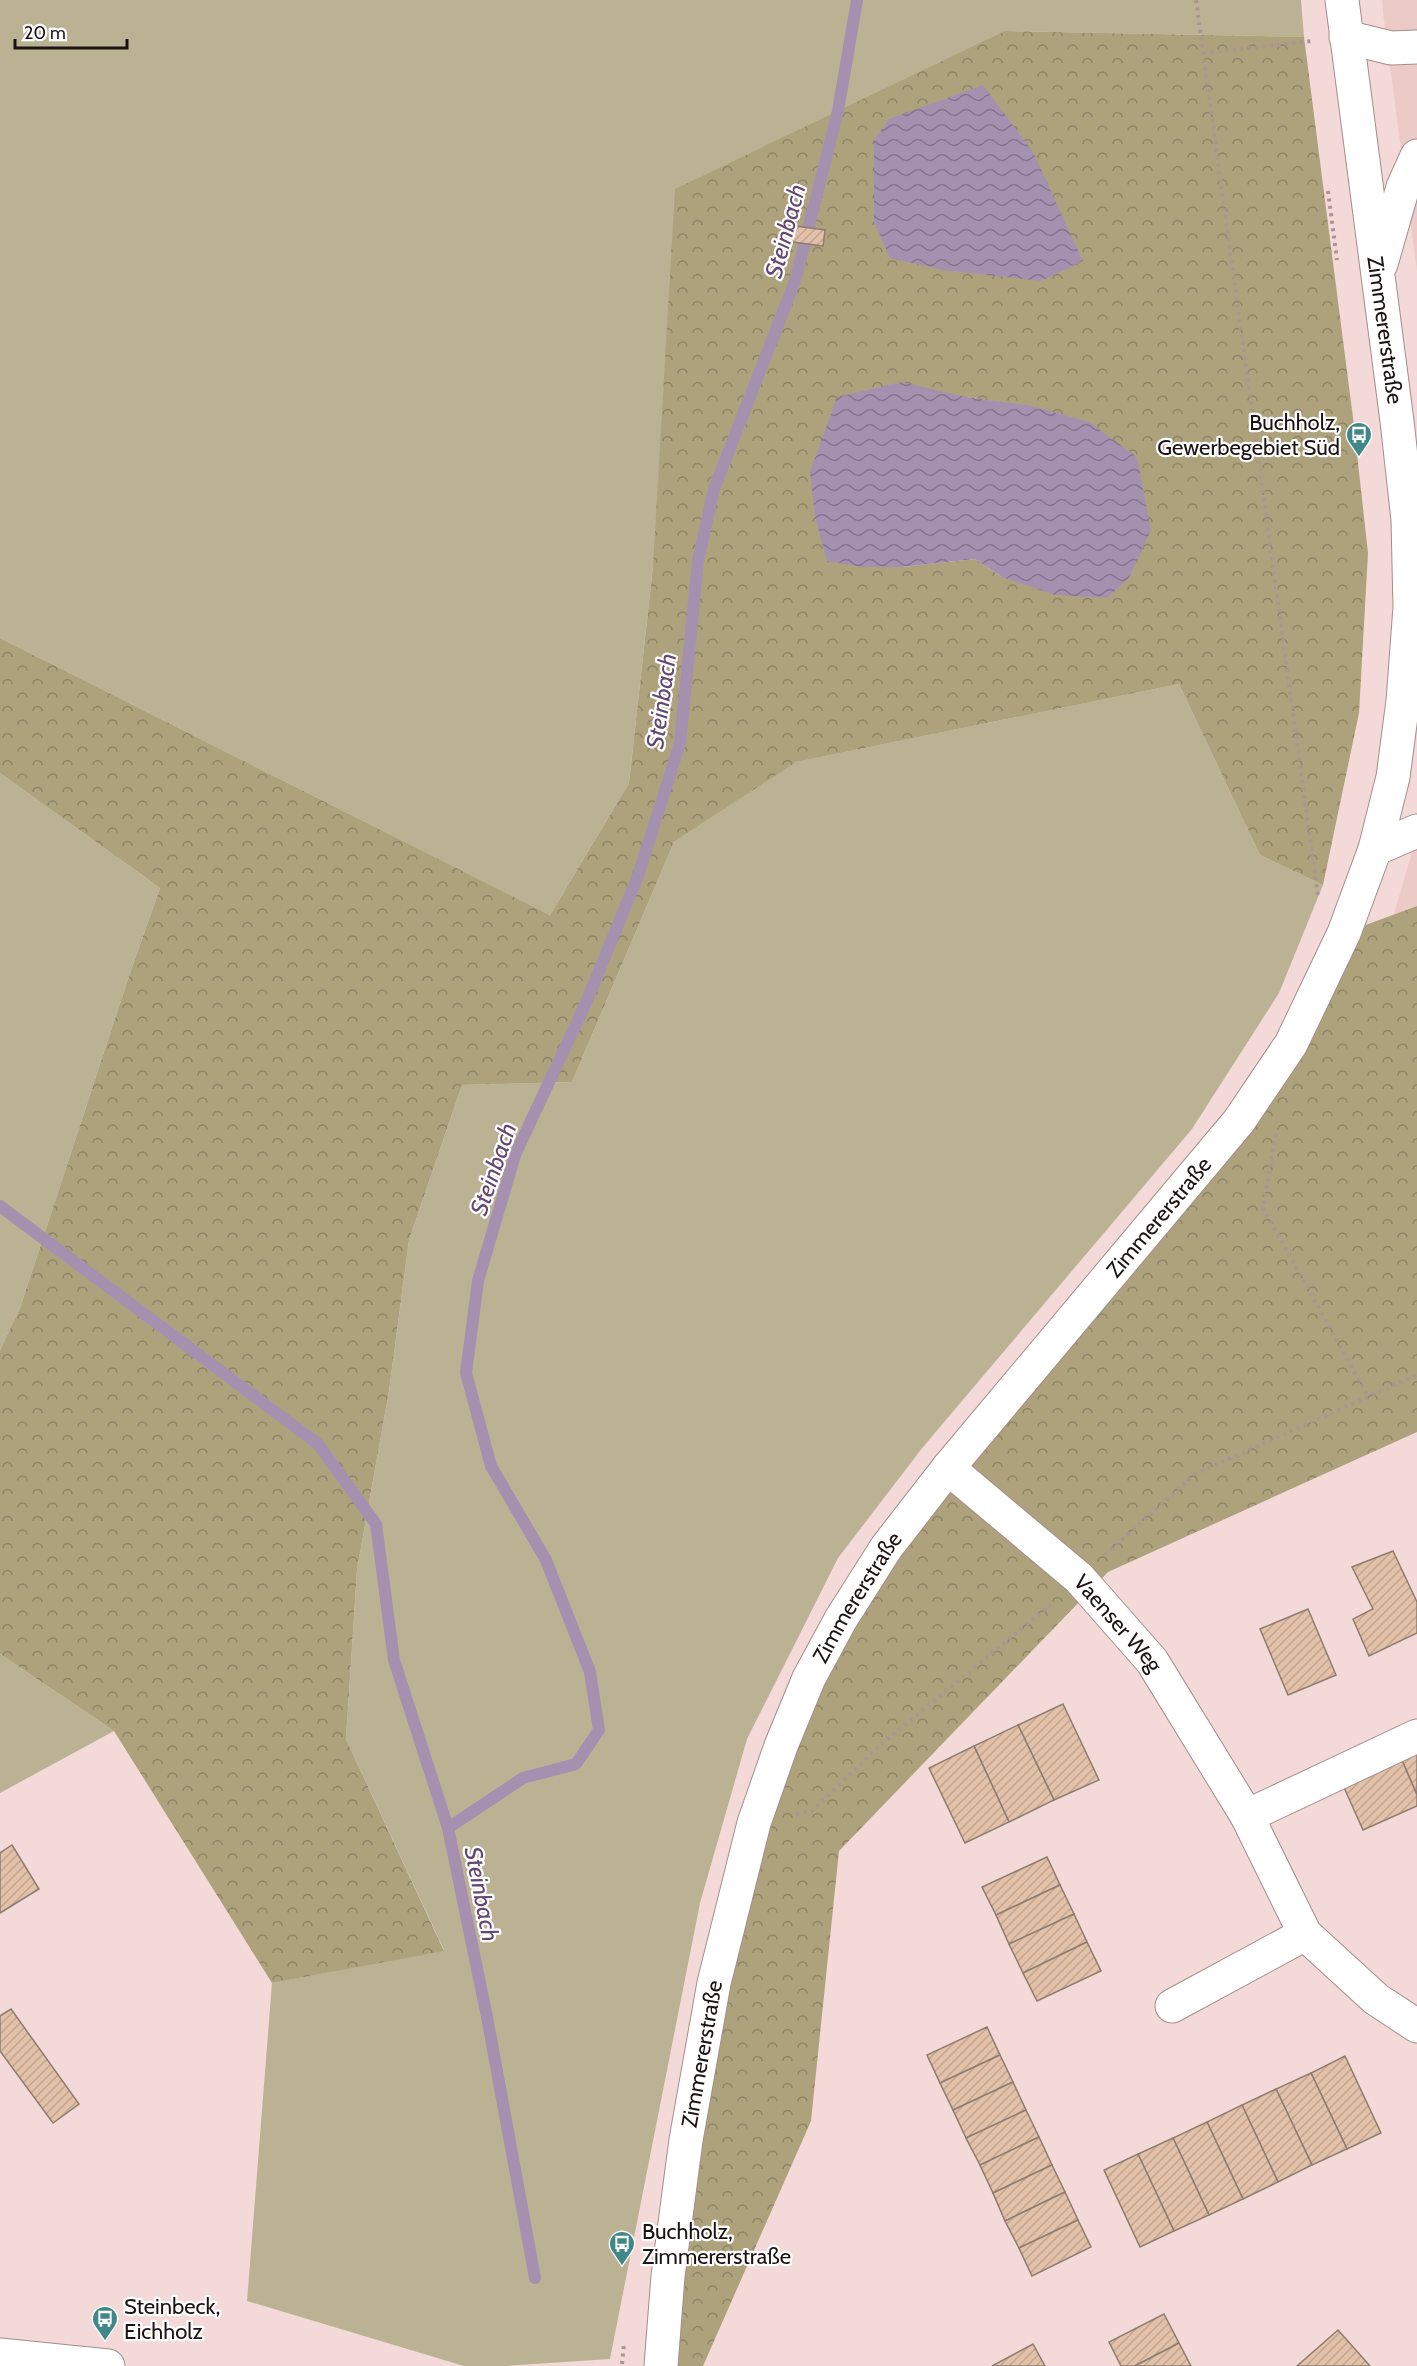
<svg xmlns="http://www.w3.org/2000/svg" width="1417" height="2366" font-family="Cabin,sans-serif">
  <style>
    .built { fill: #eccac7 }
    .green { fill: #bbb294 }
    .forest { fill: url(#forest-crowns); fill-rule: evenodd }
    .water { fill: url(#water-waves) }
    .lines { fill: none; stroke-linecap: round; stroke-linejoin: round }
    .stream { stroke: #a690b0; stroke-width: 12 }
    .building { fill: url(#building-hatch); stroke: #8e7c70; stroke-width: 1.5 }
    .minor-casing { stroke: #a58d8b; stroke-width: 35 }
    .path { stroke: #a99593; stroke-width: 4; stroke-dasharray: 3 4.5; stroke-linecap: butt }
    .minor { stroke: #fff; stroke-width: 33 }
    .labels { text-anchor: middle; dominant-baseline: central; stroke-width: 4.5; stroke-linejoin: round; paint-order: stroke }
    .street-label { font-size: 22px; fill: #1b1212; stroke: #fff }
    .poi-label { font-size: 22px; fill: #1b1212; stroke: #fff; text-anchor: start }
    .water-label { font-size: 24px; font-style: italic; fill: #654572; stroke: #fff }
  </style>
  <defs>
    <pattern id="forest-crowns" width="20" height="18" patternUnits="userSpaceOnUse" patternTransform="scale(1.5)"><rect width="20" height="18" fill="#aea27d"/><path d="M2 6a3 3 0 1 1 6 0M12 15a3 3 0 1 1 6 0" fill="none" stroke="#8d8365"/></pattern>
    <pattern id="water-waves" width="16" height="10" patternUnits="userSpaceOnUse" patternTransform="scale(1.5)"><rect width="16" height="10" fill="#a690b0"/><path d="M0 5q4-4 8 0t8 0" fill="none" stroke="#86748e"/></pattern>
    <pattern id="building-hatch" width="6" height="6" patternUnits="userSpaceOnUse" patternTransform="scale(1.5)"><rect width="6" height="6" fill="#e3c1a8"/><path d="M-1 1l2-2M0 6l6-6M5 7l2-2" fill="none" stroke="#c2a590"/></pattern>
  </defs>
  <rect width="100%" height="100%" fill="#f3d9d7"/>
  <!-- built -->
  <g class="built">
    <polygon points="1382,0 1417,0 1417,271 1383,12"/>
    <polygon points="1417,835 1417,906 1394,914"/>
  </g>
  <!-- green -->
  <g class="green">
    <polygon points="0,0 1301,0 1304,37 1005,31 653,566 629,783 550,915 0,638"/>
    <polygon points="1179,684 1260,855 1323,885 1279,993 1192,1129 923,1447 838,1558 747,1739 700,1903 610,2359 506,2366 464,2366 247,2301 272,1983 444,1950 346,1739 357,1570 389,1391 409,1240 462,1085 572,1082 674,842 795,762"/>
    <polygon points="0,773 160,888 130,973 20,1308 0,1350"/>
    <polygon points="0,1654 114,1731 0,1793"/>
  </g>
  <!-- forest -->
  <g class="forest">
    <path d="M1005 31 1304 37 1353 418 1368 553 1359 713 1323 885 1260 855 1179 684 796 762 674 842 572 1082 462 1085 409 1240 389 1391 357 1570 346 1739 444 1951 272 1983 114 1731 0 1654V1350L20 1308 130 973 160 888 0 773V638L550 915 629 783 653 566 675 189ZM966 397 1032 407 1002 577 975 559 903 567Z"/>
    <polygon points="1417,906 1417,1432 1108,1572 839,1851 811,2121 703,2366 661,2366 714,1983 841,1619 1239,1121 1344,933"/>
  </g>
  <!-- water -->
  <g class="water">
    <polygon points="983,85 1033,152 1083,261 1041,281 942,270 890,258 874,222 874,140 889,119"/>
    <polygon points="901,382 966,397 1032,406 1089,422 1137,457 1151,530 1129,578 1107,598 1055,595 1002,577 975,559 903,567 861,567 827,561 815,517 810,472 837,397"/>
  </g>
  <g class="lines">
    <!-- stream -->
    <g class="stream">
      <polyline points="0,1206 318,1444 376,1524 394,1660 448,1828 487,2017 535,2278"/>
      <polyline points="448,1828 523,1778 576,1764 599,1730 590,1672 546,1560 491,1466 466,1373 478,1281 515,1155 585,1005 638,876 680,743 698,561 714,489 795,281 838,111 857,0"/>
    </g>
  </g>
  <!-- building -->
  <g class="building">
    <polygon points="788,225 825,230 823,246 786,241"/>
    <polygon points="1393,1551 1417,1602 1417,1633 1369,1656 1353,1619 1373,1609 1352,1567"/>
    <polygon points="1308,1609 1336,1675 1288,1695 1260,1629"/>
    <polygon points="1063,1704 1099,1780 1054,1800 1018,1725"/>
    <polygon points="1018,1725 1054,1800 1009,1822 974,1746"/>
    <polygon points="974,1746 1009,1822 965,1843 929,1768"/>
    <polygon points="1417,1751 1417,1795 1401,1758"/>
    <polygon points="1401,1758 1417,1795 1417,1806 1363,1830 1342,1783"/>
    <polygon points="12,1845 39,1889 0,1913 0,1853"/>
    <polygon points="1047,1857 1060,1885 996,1915 982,1887"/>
    <polygon points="1060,1885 1074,1914 1009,1944 996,1915"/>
    <polygon points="1074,1914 1087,1942 1023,1973 1009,1944"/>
    <polygon points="1087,1942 1101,1971 1037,2001 1023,1973"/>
    <polygon points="11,2009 79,2104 53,2123 0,2051 0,2016"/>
    <polygon points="987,2027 1000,2055 940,2083 927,2055"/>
    <polygon points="1000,2055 1013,2082 953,2110 940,2083"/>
    <polygon points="1345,2056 1381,2133 1347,2149 1311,2073"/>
    <polygon points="1311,2073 1347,2149 1312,2165 1276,2089"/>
    <polygon points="1013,2082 1026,2110 966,2138 953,2110"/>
    <polygon points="1276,2089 1312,2165 1278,2182 1242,2105"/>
    <polygon points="1242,2105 1278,2182 1243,2199 1207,2122"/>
    <polygon points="1026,2110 1039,2137 980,2165 966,2138"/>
    <polygon points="1207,2122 1243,2199 1209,2215 1173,2138"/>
    <polygon points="1039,2137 1052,2165 993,2193 980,2165"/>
    <polygon points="1173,2138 1209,2215 1174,2231 1138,2154"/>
    <polygon points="1138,2154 1174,2231 1140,2247 1104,2170"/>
    <polygon points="1052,2165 1065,2192 1005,2221 993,2193"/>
    <polygon points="1065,2192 1078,2220 1019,2248 1005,2221"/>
    <polygon points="1078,2220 1091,2247 1032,2276 1019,2248"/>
    <polygon points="1164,2314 1179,2343 1135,2366 1121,2366 1109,2342"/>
    <polygon points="1338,2330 1370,2366 1297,2366"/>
    <polygon points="1179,2343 1191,2366 1135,2366"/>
    <polygon points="1033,2344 1045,2366 992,2366"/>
  </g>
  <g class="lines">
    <defs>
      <g id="minor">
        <polyline points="1346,37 1391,48 1417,47"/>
        <polyline points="1381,264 1403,187 1417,156"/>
        <polyline points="1375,849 1417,831"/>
        <path id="s1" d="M948 1468 1079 1578 1152 1661 1247 1816 1305 1934 1376 1999 1417 2026"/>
        <polyline points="1247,1816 1417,1736"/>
        <polyline points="1172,2006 1305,1934"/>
        <polyline points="0,2355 108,2366"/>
        <path id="s2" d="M661 2366 668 2276 686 2140 714 1983 754 1823 781 1746 809 1678 841 1619 886 1548 948 1468 1239 1121 1291 1044 1344 933 1375 849 1393 777 1403 701 1410 607 1408 520 1397 421 1342 0"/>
      </g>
    </defs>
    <!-- minor casing -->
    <use href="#minor" class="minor-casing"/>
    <!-- path -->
    <g class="path">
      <polyline points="1196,0 1318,897"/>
      <polyline points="1203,53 1313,41"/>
      <polyline points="1328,191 1337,260"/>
      <polyline points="1276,1134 1263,1208 1369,1398"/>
      <polyline points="1105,1555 1195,1474 1417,1375"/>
      <polyline points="796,1814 812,1811 879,1746 1053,1603"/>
      <polyline points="622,2364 624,2344"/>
    </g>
    <!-- minor -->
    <use href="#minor" class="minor"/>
  </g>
  <!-- icons -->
  <defs>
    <symbol id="bus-pin" viewBox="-11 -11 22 30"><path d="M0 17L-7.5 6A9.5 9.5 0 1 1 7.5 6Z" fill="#408887" stroke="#fff"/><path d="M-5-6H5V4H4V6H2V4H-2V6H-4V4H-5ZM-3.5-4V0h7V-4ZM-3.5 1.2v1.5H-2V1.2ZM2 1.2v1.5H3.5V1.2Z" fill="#fff"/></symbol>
  </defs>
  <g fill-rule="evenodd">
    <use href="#bus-pin" x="1344" y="420" width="30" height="40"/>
    <use href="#bus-pin" x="607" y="2229" width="30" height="40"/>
    <use href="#bus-pin" x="90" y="2304" width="30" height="40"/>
  </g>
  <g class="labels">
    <!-- street labels -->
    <g class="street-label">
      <text transform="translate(1385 330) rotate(82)">Zimmererstraße</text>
      <text stroke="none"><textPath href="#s2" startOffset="1287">Zimmererstraße</textPath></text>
      <text stroke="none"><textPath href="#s2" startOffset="801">Zimmererstraße</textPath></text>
      <text stroke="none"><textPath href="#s1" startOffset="231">Vaenser Weg</textPath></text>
      <text stroke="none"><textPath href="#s2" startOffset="315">Zimmererstraße</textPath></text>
    </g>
    <!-- poi labels -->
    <g class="poi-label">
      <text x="1340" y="422" text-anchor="end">Buchholz,<tspan x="1340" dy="25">Gewerbegebiet Süd</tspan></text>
      <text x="642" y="2231">Buchholz,<tspan x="642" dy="25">Zimmererstraße</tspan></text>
      <text x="124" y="2306">Steinbeck,<tspan x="124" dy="25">Eichholz</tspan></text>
    </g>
    <!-- water labels -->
    <g class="water-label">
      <text transform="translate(785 231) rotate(-75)">Steinbach</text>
      <text transform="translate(661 701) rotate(-82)">Steinbach</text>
      <text transform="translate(493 1169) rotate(-71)">Steinbach</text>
      <text transform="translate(482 1894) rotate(79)">Steinbach</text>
    </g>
  </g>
  <!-- scale -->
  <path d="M15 39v9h112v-9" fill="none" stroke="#1b1212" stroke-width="3"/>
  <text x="24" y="39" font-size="18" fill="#1b1212" stroke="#ffffff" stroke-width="4.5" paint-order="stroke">20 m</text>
</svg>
